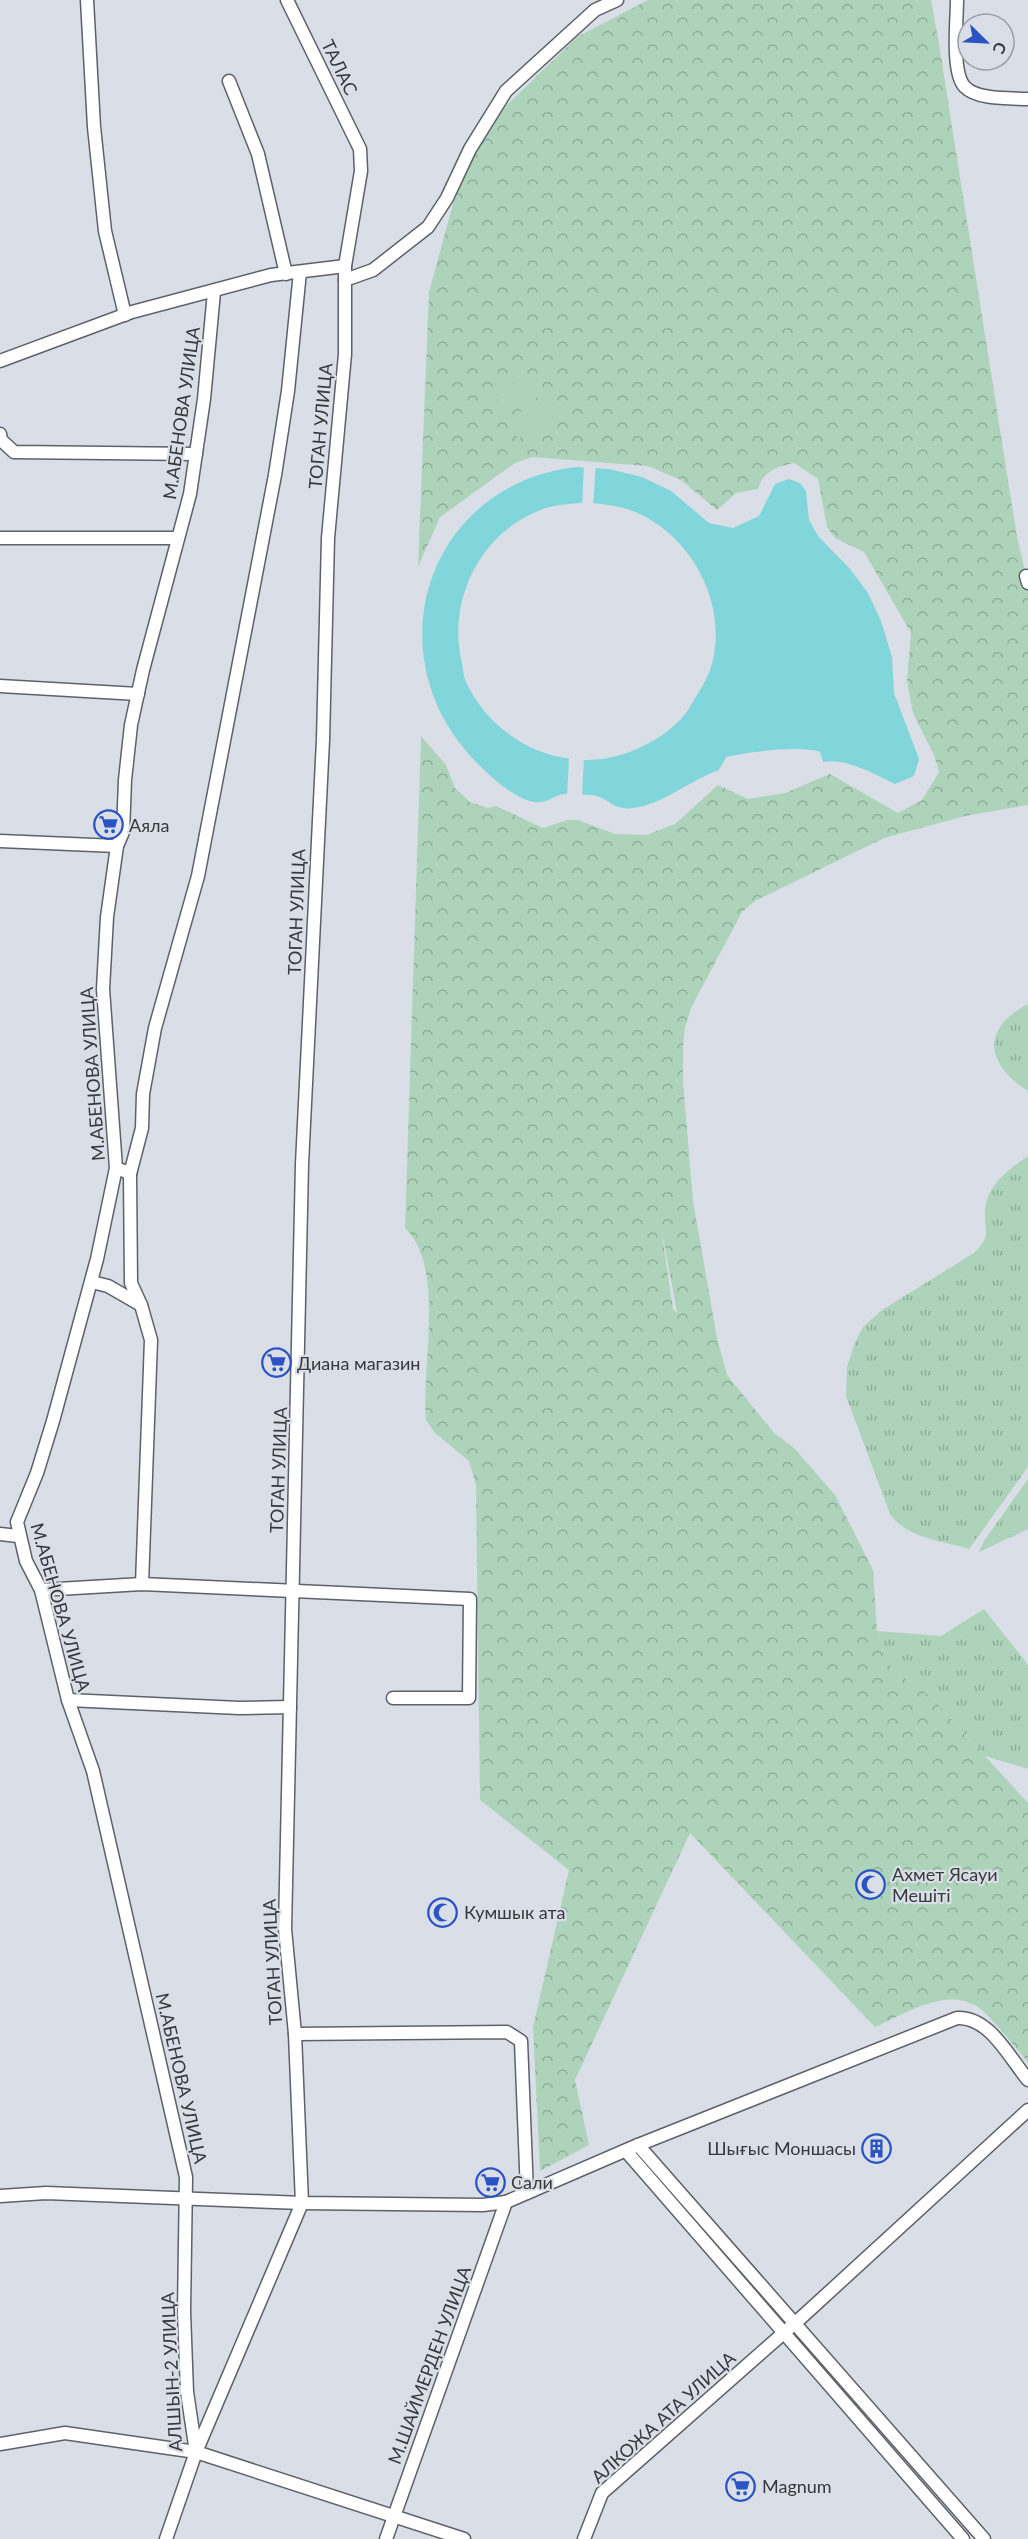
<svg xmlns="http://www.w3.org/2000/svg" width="1028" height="2539" font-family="Lato,sans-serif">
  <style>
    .grass { fill: url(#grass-tufts) }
    .forest { fill: url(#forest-crowns); fill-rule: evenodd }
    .pitch { fill: #add4bb }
    .water { fill: #80d6da; fill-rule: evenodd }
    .pier { fill: #dadee7 }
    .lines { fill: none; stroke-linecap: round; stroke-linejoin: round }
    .minor-casing { stroke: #5d6168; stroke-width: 15 }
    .minor { stroke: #fff; stroke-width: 12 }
    .labels { text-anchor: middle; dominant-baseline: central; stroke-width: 4.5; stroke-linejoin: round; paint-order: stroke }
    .street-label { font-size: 18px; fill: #37393c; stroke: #dadee7 }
    .poi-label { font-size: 18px; fill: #37393c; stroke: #dadee7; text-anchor: start }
  </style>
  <defs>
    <pattern id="grass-tufts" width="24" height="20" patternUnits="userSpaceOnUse" patternTransform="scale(1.5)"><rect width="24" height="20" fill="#add4bb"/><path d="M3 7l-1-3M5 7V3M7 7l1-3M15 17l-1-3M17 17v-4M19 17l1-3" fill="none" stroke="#8ead99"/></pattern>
    <pattern id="forest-crowns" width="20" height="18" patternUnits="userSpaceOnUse" patternTransform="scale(1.5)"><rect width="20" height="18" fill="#add4bb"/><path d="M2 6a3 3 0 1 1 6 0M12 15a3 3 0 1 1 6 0" fill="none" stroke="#8ead99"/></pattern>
  </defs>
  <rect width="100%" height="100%" fill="#dadee7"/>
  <!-- grass -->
  <g class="grass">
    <path d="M1028 1004V1091C986 1065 980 1029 1028 1004Z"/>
    <path d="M1028 1156V1467L969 1549C943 1541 906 1538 890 1514L846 1396 847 1367 855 1342 864 1326 882 1310 974 1253C992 1236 984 1232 985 1210 987 1185 1009 1169 1028 1156Z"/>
    <polygon points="1028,1479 1028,1529 979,1552 984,1541"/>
    <polygon points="984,1609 1028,1665 1028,1769 985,1756 931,1697 892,1670 877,1631 941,1636"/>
  </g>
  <!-- forest -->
  <path class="forest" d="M648 0H931L938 38 1017 537 1028 583V805L965 816 884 838 755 901 742 912 691 1008 685 1027 683 1046V1082L693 1201 717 1338 727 1375 775 1434 794 1448 835 1495 873 1570 877 1631 892 1669 931 1697 1028 1803V2062C1017 2050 987 2011 975 2005 943 1988 905 2014 875 2027L690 1833 575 2080 589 2145 540 2171 533 2027 569 1870 480 1800 476 1485 469 1461 435 1433 426 1420C421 1367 446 1267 405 1228L421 736 446 765 455 788 470 802 488 808 496 806 543 828 567 820H578L615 834 646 835 675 824 718 785 748 799 785 793 830 774 898 813 922 800 939 772 934 755 913 713 907 681 911 633 864 552 835 538 827 527 818 479 794 463C776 467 763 471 758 489L736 493 717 510 681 480 648 466 532 457 515 463 440 517 418 567 429 292 453 204 486 128 508 104 577 37ZM661 1227 677 1312H676L673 1309Z"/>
  <!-- pitch -->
  <g class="pitch">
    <polygon points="533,373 545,393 506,415 495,394"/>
    <polygon points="545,397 557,418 518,439 507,419"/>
  </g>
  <!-- water -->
  <path class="water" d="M576 467 609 469 642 477 671 491 709 523 733 528 759 516 775 484 789 479 800 483 806 491 809 520 818 536 850 569 868 593 881 621 892 657 894 693 919 759 914 776 895 784C874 774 847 758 823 762L820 752C800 745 747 752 726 757L719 770C690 780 664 804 633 808 612 811 608 796 591 795 582 795 572 793 564 794 552 796 547 804 534 802 514 798 492 778 478 764 372 659 424 485 576 467ZM586 502C599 504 614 505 627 509 691 530 733 608 709 673 704 684 697 695 691 705 679 727 654 742 632 751 567 777 495 744 466 682 463 675 463 666 461 659 448 596 483 529 546 508 559 504 574 504 586 502Z"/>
  <!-- pier -->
  <g class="pier">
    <polygon points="584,464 596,465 593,506 582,506"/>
    <polygon points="584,757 582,798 567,797 569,758"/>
  </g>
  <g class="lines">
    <defs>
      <g id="minor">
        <polyline points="87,0 94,127 105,231 125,315"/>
        <polyline points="287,0 360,149 361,171 345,266 345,354 328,538 323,740 302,1164 285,1929 295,2034 507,2032 521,2041 527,2193"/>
        <path d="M957 0C957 20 951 73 965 87 977 100 1011 98 1028 99"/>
        <polyline points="229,81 258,154 286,274"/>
        <polyline points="345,280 373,270 428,227 447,198 470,149 506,91 595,10 617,0"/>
        <polyline points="0,361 132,312 271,275 345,266"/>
        <polyline points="0,434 1,440 14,452 196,454"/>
        <polyline points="0,538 178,538"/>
        <polyline points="1026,576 1028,583"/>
        <polyline points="0,686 138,694"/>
        <polyline points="0,841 117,846"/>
        <polyline points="122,1170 130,1174 131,1283 141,1305 151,1340 142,1584"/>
        <polyline points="130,1174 142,1128 143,1094 155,1028 198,876 275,475 288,391 300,272"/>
        <polyline points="92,1282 108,1286 141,1305"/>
        <polyline points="0,1534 18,1536"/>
        <polyline points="41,1590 142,1584 470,1599 469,1698 393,1698"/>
        <polyline points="68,1700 239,1708 290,1707"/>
        <polyline points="638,2145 984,2539"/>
        <polyline points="626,2151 963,2539"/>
        <path d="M0 2196 46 2193 302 2203 483 2205 506 2202 638 2145 957 2018C989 2016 1009 2057 1028 2080"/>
        <polyline points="0,2444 65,2433 196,2452 464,2539"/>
        <polyline points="196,2452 187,2392 184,2312 186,2177 93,1771 68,1700 41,1590 26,1561 17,1522 37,1473 53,1421 97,1259 116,1168 103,989 107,917 117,846 123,832 125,780 131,725 143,670 190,494 204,399 214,292"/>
        <polyline points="166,2539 196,2452 302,2203 295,2034"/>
        <polyline points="386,2539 506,2202"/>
        <polyline points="584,2539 602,2493 803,2316 1028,2110"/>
      </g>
    </defs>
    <!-- minor casing -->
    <use href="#minor" class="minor-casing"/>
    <!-- minor -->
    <use href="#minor" class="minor"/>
  </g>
  <!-- icons -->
  <defs>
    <symbol id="supermarket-ring" viewBox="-11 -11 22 22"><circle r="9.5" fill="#dadee7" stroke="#2a54c3" stroke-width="1.5"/><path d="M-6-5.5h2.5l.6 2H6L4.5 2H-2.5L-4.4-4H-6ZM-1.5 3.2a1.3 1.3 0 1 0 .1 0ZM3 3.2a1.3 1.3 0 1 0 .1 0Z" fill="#2a54c3"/></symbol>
    <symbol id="mosque-ring" viewBox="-11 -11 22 22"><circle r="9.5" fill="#dadee7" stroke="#2a54c3" stroke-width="1.5"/><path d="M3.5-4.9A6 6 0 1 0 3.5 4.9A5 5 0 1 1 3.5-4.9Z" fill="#2a54c3"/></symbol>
    <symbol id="building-ring" viewBox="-11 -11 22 22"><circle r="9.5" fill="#dadee7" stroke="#2a54c3" stroke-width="1.5"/><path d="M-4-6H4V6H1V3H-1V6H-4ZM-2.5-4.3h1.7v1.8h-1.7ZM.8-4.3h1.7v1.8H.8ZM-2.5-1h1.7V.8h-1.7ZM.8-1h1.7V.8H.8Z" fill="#2a54c3"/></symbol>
  </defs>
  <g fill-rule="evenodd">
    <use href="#supermarket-ring" x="92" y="808" width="33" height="33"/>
    <use href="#supermarket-ring" x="260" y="1346" width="33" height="33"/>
    <use href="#mosque-ring" x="854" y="1868" width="33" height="33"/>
    <use href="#mosque-ring" x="426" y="1896" width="33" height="33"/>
    <use href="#building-ring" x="860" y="2132" width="33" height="33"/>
    <use href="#supermarket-ring" x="474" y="2166" width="33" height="33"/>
    <use href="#supermarket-ring" x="724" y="2470" width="33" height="33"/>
  </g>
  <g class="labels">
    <!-- street labels -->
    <g class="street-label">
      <text transform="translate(340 67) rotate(64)">ТАЛАС</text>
      <text transform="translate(181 413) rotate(-82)">М.АБЕНОВА УЛИЦА</text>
      <text transform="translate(320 426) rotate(-85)">ТОГАН УЛИЦА</text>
      <text transform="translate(296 912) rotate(-88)">ТОГАН УЛИЦА</text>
      <text transform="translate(92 1074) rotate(-94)">М.АБЕНОВА УЛИЦА</text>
      <text transform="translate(278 1470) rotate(-88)">ТОГАН УЛИЦА</text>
      <text transform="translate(61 1607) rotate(74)">М.АБЕНОВА УЛИЦА</text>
      <text transform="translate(272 1962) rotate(-93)">ТОГАН УЛИЦА</text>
      <text transform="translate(182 2078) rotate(77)">М.АБЕНОВА УЛИЦА</text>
      <text transform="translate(429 2365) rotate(-70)">М.ШАЙМЕРДЕН УЛИЦА</text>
      <text transform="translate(171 2372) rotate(-93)">АЛШЫН-2 УЛИЦА</text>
      <text transform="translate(663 2417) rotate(-42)">АЛКОЖА АТА УЛИЦА</text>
    </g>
    <!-- poi labels -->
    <g class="poi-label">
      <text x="129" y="825">Аяла</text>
      <text x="297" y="1363">Диана магазин</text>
      <text x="892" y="1874">Ахмет Ясауи<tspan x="892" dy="21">Мешіті</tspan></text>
      <text x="464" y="1912">Кумшык ата</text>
      <text x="856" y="2148" text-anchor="end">Шығыс Моншасы</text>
      <text x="511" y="2182">Сали</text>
      <text x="762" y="2486">Magnum</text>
    </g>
  </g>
  <!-- north arrow -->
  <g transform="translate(986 42) rotate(114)"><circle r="28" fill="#dadee7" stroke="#999ca3" stroke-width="1.5"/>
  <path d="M0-4.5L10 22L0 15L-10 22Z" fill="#2a54c3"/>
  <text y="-9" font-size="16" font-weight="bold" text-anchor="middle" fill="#37393c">С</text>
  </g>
</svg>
